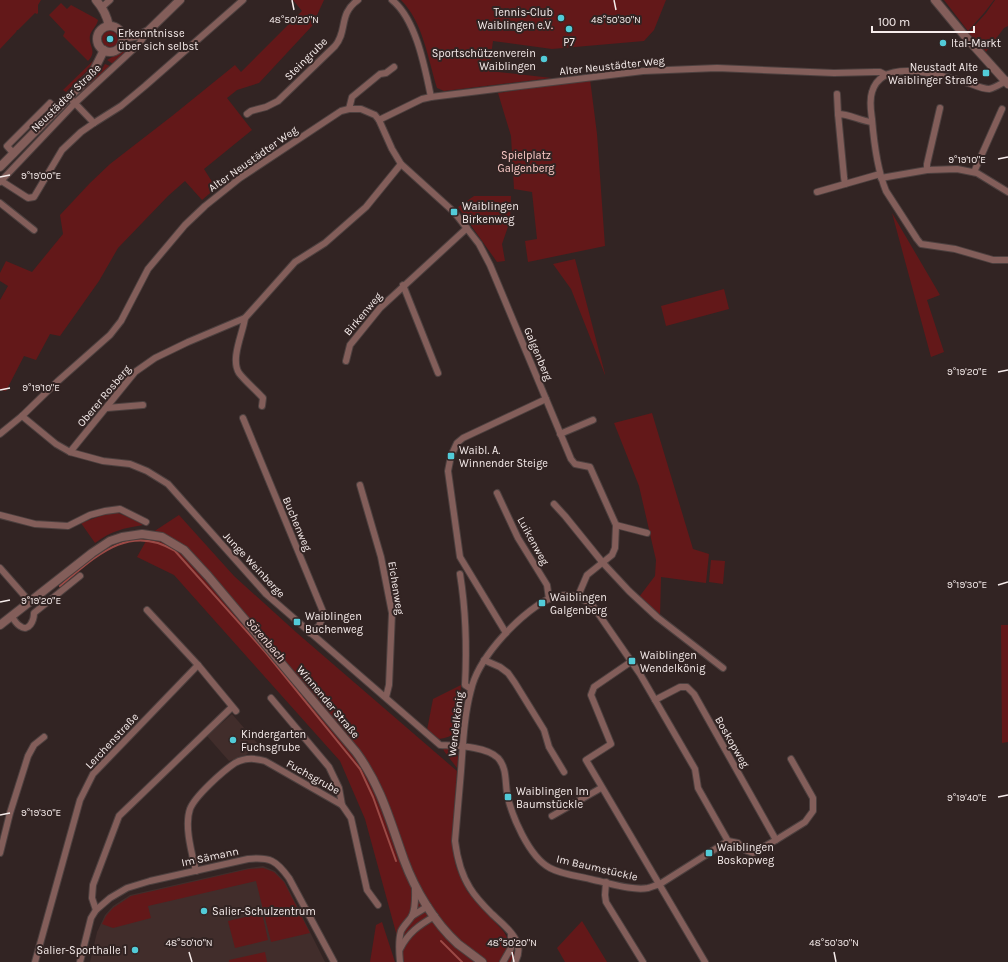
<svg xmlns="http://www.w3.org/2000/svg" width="1008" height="962" font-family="Karla,sans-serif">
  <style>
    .built { fill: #412d2b }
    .green { fill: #631819 }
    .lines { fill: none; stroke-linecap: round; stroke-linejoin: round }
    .stream { stroke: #9b4a46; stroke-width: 2 }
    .minor-casing { stroke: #4d403f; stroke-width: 8 }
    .tertiary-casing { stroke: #4d403f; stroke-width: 10 }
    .minor { stroke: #835e5a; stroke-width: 6 }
    .tertiary { stroke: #835e5a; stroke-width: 8 }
    .ticks { fill: none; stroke: #f6eceb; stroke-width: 1.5 }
    .poi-dot { fill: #52cbd8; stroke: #322423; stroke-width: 1.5 }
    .labels { text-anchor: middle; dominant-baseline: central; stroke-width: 4; stroke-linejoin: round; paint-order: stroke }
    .poi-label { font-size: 11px; fill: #f6eceb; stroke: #322423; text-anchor: start }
    .street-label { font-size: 11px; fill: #f6eceb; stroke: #322423 }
    .park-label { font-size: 11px; fill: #fecdc9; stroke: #322423 }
    .water-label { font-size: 12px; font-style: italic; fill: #f1d8d6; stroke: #322423 }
    .ticks-label { font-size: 10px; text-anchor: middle; fill: #f6eceb; stroke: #322423; stroke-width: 4; stroke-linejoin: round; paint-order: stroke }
  </style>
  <rect width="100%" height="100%" fill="#322423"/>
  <!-- built -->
  <g class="built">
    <polygon points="232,714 258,744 246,755 229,761 207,736"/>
    <polygon points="263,866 275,871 285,882 325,962 90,962 97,932 105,915 113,906 130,895 249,868"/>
  </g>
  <!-- green -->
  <g class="green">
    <polygon points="0,0 41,0 38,5 38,13 37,14 35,13 18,30 17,30 16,32 0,49"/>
    <polygon points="293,0 324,0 312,26 259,83 237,90 227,98 252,130 204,169 216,188 202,200 185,181 168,196 118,248 99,281 60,336 50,334 36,360 24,356 6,391 0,390 0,300 8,286 0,281 0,273 6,261 32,272 63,234 60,215 90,183 110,164 172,116 235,65 241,72 302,11"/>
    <path d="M401 0H666L654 30 644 41 552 49 493 41 489 71 552 78 444 91 437 88C428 59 423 22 401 0Z"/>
    <polygon points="944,0 994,0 984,13 968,31"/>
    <polygon points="995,0 1008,0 1008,26 1004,28 986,52 968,33 986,13"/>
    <path d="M61 3 67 9 71 5 95 18 98 20C97 26 92 29 90 35 88 46 98 51 88 61L63 36 65 32 49 15Z"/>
    <circle cx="110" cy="39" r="8"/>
    <polygon points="131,44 131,47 113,64 107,60 121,52 124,48"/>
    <polygon points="95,59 89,69 66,92 63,90"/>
    <polygon points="105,64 110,66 75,99 73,98 100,72"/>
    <polygon points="590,79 597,134 605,246 528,262 525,241 537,239 532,192 514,189 511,136 498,93"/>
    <polygon points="474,196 511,196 510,221 502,244 505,261 497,262 458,207"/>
    <polygon points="892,213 940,295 927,300 944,352 931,357"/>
    <polygon points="575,259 605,374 605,375 571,289 553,264"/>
    <polygon points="724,289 729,309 666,326 661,306"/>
    <polygon points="652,413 693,549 709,554 706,583 661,577 660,618 639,597 655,576 656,560 639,486 614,423"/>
    <path d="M118 513 136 520 143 525C124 528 111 531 95 543L81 523 106 514Z"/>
    <polygon points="179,515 234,576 297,633 457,771 452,841 456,867 467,891 504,932 514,951 513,962 404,962 365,819 340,761 174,575 137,557 150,534"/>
    <polygon points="711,560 725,561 723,584 709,582"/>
    <polygon points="1001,625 1008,625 1008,742 1002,743"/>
    <path d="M461 685 457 730C452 736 447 738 439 739L427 730 433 699Z"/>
    <path d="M443 748C460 749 459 753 457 768L444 751Z"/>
    <polygon points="263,868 274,872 284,882 310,933 271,942 256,881 148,906 151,918 113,928 102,924 106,916 113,908 131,896 249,869"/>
    <polygon points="262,913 268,940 235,948 228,921"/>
    <polygon points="582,921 607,962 565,962 557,948"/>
    <polygon points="382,922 395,962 370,962 376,925"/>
    <polygon points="265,952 267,962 229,962 229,960"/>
  </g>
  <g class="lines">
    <!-- stream -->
    <g class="stream">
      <path d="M60 586C94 558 128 522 175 551L266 653 360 769 373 797 396 861"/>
      <polyline points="441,941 462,962"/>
    </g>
    <defs>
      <g id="minor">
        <path d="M392 0C416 19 425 68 431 97"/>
        <polyline points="102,7 110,0"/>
        <path d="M1008 80C1002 83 995 88 989 89 981 89 970 83 962 81 938 75 882 57 872 92 869 101 871 111 872 119 874 144 877 169 886 191L917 239 921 244 955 249 993 260H1008"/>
        <polyline points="837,94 838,114"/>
        <polyline points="69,97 94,123 121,106 145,86 243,0"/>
        <polyline points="349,109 352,97 380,74 386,73 394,67"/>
        <path d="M247 114 251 111 266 107 278 101 335 46C348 31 338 14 358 0"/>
        <polyline points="379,120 422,99 431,97 643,71 717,68 834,73 875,72 880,72 886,75"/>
        <polyline points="14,154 7,146 50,103 57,109"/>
        <polyline points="927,170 927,164 940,108"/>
        <polyline points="974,172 1002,109"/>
        <polyline points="881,178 927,170 957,169 977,173 1008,192"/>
        <polyline points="0,180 28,198 34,197 62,150 81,132 94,123"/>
        <polyline points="0,182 75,103 139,44 147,32"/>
        <path d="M845 184 844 177 838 114C850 114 860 121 872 122"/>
        <polyline points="817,192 880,174"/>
        <polyline points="0,203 34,230"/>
        <polyline points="403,285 438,373"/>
        <path d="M245 318C243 333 230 359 239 373 245 381 256 390 263 398L262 406"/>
        <polyline points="346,361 350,345 380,308 467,228"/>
        <polyline points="107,408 143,405"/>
        <path d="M22 416 56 444 70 452 103 461 130 464 147 471 168 484 266 594 440 745C457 746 486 746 498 758 507 768 505 781 507 793 511 815 529 857 550 868 563 875 580 876 594 880 609 883 633 891 648 888 652 887 656 885 660 884L728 841"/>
        <polyline points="243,418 324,614 319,626 310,633"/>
        <polyline points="0,434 22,416 58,381 110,335 121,321 148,269 185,225 205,206 240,178 341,111 349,109 361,109 375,115 379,120 392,149 401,164 454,212 479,244 490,265 571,459 575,464 590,467 616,525 615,548 612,555 587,575 578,596"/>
        <polyline points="560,434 593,420"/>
        <polyline points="70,452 135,372 155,358 188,342 245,318 295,262 325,243 366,207 401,164"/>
        <polyline points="360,485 381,557 392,613 389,685 386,697"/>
        <polyline points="497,493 518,538 547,585 549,599"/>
        <polyline points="554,504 565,516 603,563 629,591 657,617 723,668"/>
        <polyline points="0,515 35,524 68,526 90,515 105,511 120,509 146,522"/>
        <polyline points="616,525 647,533"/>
        <polyline points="0,568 29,601"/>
        <path d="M460 574C466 611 467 647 465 685L471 689"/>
        <polyline points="147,610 198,665 236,711"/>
        <path d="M11 616C14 619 16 624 20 626 29 633 34 620 34 613L80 576"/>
        <polyline points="506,633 460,557 448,471 451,456 457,443 463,438 546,399"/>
        <polyline points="484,660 500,667 508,673 515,683 544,730 549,747 564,772"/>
        <polyline points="632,661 594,687 591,695 611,744 586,760 705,962"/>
        <polyline points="271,698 329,767 339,788 342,805"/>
        <polyline points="655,700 680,687 687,687 694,694 776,840 753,853 745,850 738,843 728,841"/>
        <polyline points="552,816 601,788"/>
        <polyline points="776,840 805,822 813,811 813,798 791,759"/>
        <polyline points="0,853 10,813 28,756 34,745 44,737"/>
        <path d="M196 871C192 854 184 826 190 809 195 796 223 771 235 763 244 758 255 758 265 761L342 805 351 818 367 890 378 905"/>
        <polyline points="606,882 605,895 606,902 643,962"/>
        <polyline points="96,910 92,898 93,885 119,816 232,707"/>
        <polyline points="412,916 428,906"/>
        <path d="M400 949C408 933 419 925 435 916"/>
        <polyline points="35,962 80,800 93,774 198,665"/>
        <path d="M80 962 91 918 96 910 110 898 127 888 150 881 248 859C270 857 276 860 289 878L334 962"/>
        <path d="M400 962C399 952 398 941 401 931 404 925 409 921 412 916 416 907 415 897 415 888"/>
        <polyline points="503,962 511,948 511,935"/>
        <path d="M515 962C527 942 505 926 492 914 484 906 476 898 470 888 461 874 457 857 455 841 457 818 459 794 461 771 463 744 464 716 471 690 478 659 512 623 538 605 557 592 575 591 593 606L640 674 695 769 698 788 728 841"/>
      </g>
      <g id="tertiary">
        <path d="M96 0C103 8 107 16 109 26"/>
        <polyline points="935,0 964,35 1008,84"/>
        <circle cx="110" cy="39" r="13"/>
        <polyline points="123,38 140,35 148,31 180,0"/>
        <polyline points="0,167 92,74 104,50"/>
        <path d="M0 625 92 553 110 541 122 537 142 534 162 537 184 550 208 576 356 752C381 786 390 821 404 860 415 890 434 922 458 944 466 950 474 956 482 962"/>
      </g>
    </defs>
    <!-- minor casing -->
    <use href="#minor" class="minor-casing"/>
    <!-- tertiary casing -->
    <use href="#tertiary" class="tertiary-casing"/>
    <!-- minor -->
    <use href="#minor" class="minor"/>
    <!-- tertiary -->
    <use href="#tertiary" class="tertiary"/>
  </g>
  <!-- ticks -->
  <path class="ticks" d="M292 0 294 10M614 0 616 10M998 159 1008 157M0 177 10 175M998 372 1008 370M0 390 10 388M998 585 1008 582M0 602 10 600M998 797 1008 795M0 815 10 813M189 952 192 962M512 952 514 962M834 952 836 962"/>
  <!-- markers -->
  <g class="poi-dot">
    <circle cx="561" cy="18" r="4"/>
    <circle cx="569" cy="29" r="4"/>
    <circle cx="110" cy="39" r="4"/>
    <circle cx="943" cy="43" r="4"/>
    <circle cx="544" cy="59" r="4"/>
    <rect x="982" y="69" width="8" height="8" rx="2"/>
    <rect x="450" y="208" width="8" height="8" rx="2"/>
    <rect x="447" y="452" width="8" height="8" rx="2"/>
    <rect x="538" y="599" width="8" height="8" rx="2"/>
    <rect x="293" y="618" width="8" height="8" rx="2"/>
    <rect x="628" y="657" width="8" height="8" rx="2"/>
    <circle cx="233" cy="740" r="4"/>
    <rect x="504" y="793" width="8" height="8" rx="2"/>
    <rect x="705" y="849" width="8" height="8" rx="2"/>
    <circle cx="204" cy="911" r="4"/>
    <circle cx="135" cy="950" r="4"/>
  </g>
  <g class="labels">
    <!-- poi labels -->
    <g class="poi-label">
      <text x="553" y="12" text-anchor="end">Tennis-Club<tspan x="553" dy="13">Waiblingen e.V.</tspan></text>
      <text x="118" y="33">Erkenntnisse<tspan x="118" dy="13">über sich selbst</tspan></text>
      <text x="569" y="42" text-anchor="middle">P7</text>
      <text x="951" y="43">Ital-Markt</text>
      <text x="536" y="53" text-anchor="end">Sportschützenverein<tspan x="536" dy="13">Waiblingen</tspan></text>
      <text x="978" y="67" text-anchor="end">Neustadt Alte<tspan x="978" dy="13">Waiblinger Straße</tspan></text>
      <text x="462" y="206">Waiblingen<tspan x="462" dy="13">Birkenweg</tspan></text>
      <text x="459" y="450">Waibl. A.<tspan x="459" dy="13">Winnender Steige</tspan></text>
      <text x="550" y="597">Waiblingen<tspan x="550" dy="13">Galgenberg</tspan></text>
      <text x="305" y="616">Waiblingen<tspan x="305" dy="13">Buchenweg</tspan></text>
      <text x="640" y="655">Waiblingen<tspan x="640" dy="13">Wendelkönig</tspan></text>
      <text x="241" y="734">Kindergarten<tspan x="241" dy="13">Fuchsgrube</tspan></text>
      <text x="516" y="791">Waiblingen Im<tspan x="516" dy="13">Baumstückle</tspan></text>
      <text x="717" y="847">Waiblingen<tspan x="717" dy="13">Boskopweg</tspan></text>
      <text x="212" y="911">Salier-Schulzentrum</text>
      <text x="127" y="950" text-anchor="end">Salier-Sporthalle 1</text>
    </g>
    <!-- street labels -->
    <g class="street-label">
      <text transform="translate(306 59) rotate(-45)">Steingrube</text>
      <text transform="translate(612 66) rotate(-6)">Alter Neustädter Weg</text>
      <text transform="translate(66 98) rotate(-44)">Neustädter Straße</text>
      <text transform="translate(253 159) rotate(-35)">Alter Neustädter Weg</text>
      <text transform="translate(363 314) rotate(-50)">Birkenweg</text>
      <text transform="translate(538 354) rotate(67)">Galgenberg</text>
      <text transform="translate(104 396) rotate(-50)">Oberer Rosberg</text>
      <text transform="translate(297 524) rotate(67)">Buchenweg</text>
      <text transform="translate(533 541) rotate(61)">Luikenweg</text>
      <text transform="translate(254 565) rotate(47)">Junge Weinberge</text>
      <text transform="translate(396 588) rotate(81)">Eichenweg</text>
      <text transform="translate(328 702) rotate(50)">Winnender Straße</text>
      <text transform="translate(456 724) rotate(-83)">Wendelkönig</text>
      <text transform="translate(112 741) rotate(-47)">Lerchenstraße</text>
      <text transform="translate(732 742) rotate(60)">Boskopweg</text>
      <text transform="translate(313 777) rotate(29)">Fuchsgrube</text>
      <text transform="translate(210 857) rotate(-12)">Im Sämann</text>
      <text transform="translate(597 868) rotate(13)">Im Baumstückle</text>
    </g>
    <!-- park labels -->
    <g class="park-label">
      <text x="526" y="155">Spielplatz<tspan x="526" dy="13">Galgenberg</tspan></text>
    </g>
    <!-- water labels -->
    <g class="water-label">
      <text transform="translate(266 640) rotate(49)">Sörenbach</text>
    </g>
  </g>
  <g class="ticks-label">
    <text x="294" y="23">48°50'20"N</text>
    <text x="616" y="23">48°50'30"N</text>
    <text x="967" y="163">9°19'10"E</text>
    <text x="41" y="179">9°19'00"E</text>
    <text x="967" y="375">9°19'20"E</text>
    <text x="41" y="391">9°19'10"E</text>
    <text x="967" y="588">9°19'30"E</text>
    <text x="41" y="604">9°19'20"E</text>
    <text x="967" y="801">9°19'40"E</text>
    <text x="41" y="816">9°19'30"E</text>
    <text x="189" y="946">48°50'10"N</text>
    <text x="512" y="946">48°50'20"N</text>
    <text x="834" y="946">48°50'30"N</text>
  </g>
  <!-- scale -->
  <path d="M872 26v6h102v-6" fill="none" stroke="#f6eceb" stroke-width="2"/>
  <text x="878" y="26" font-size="12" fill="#f6eceb" stroke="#322423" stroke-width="3" paint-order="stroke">100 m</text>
</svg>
